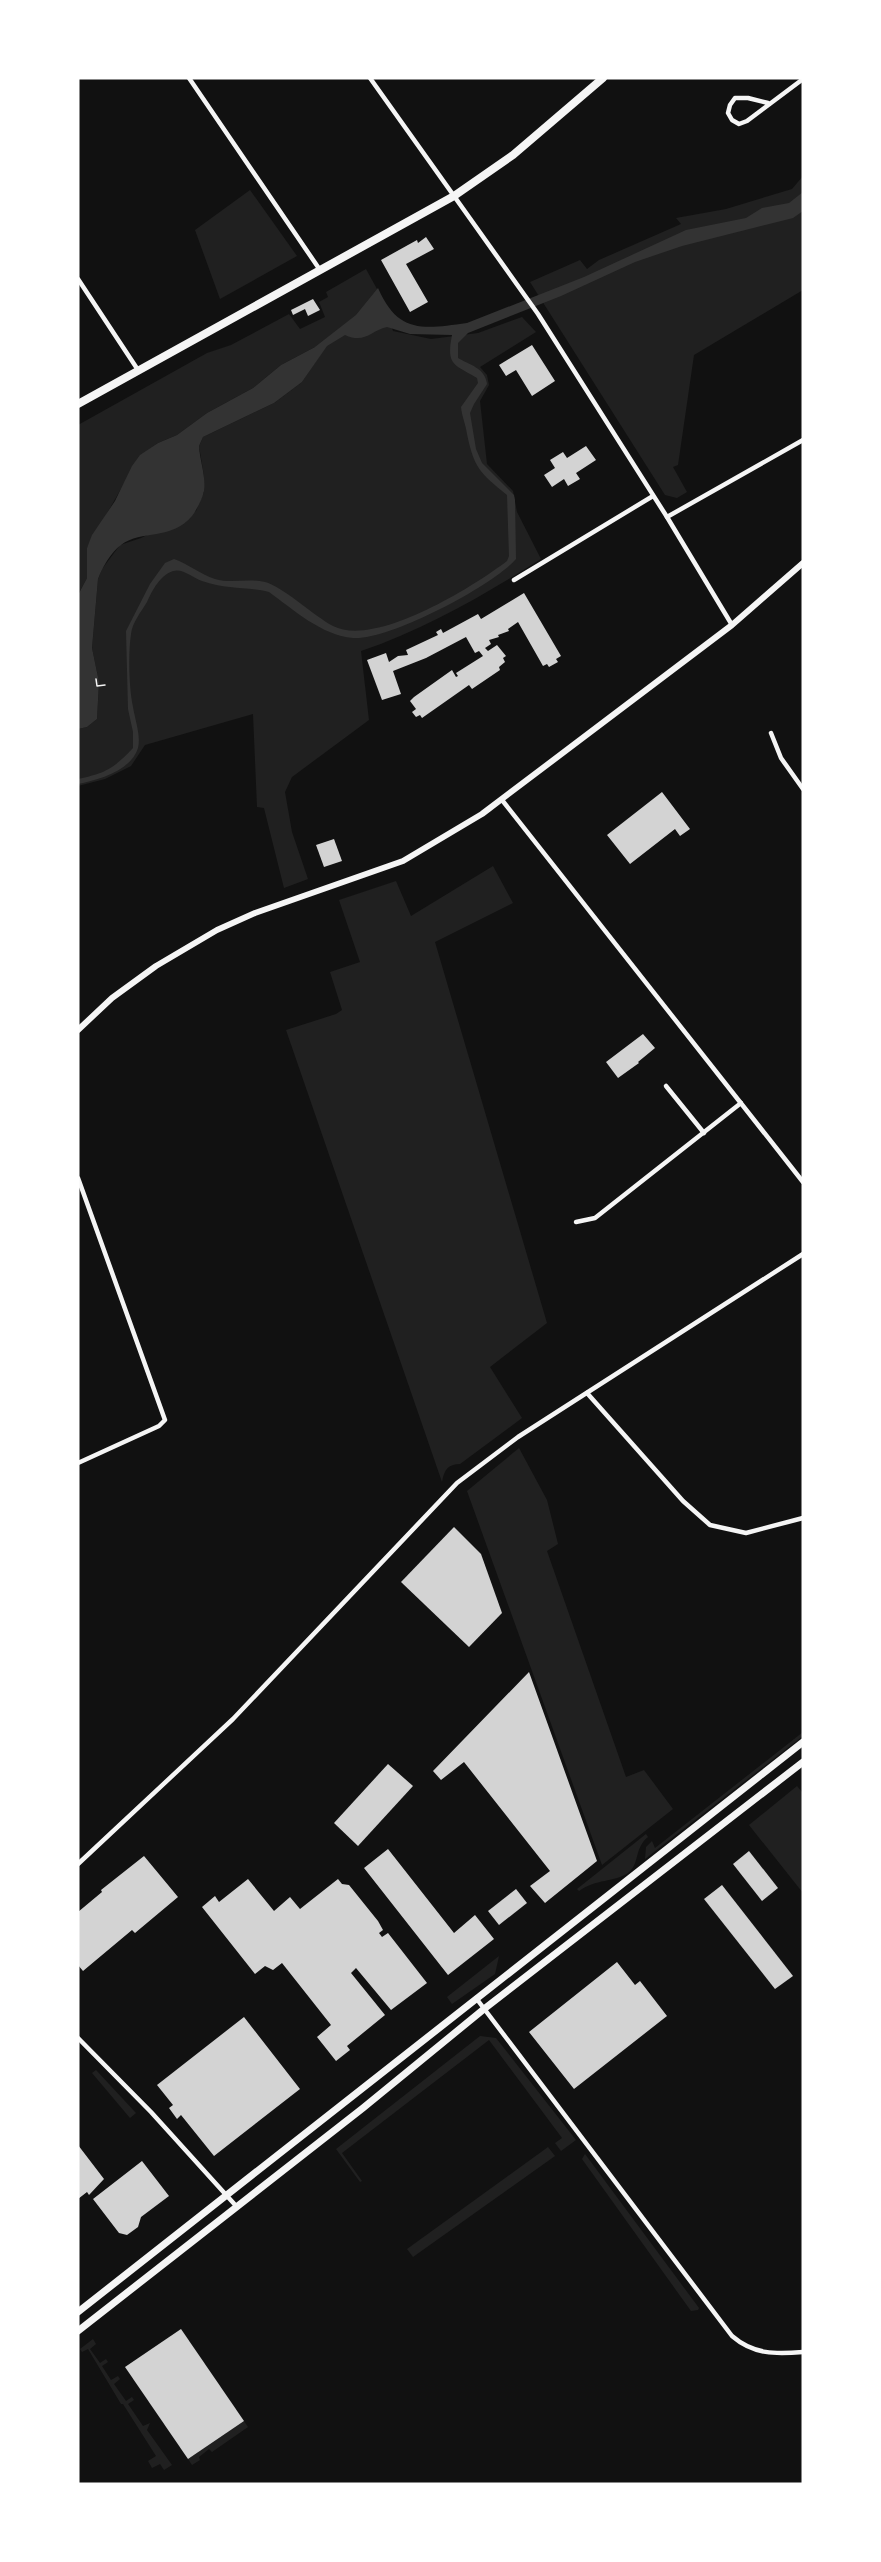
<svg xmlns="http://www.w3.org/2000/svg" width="881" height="2562" font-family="'DejaVu Sans',sans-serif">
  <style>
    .green { fill: #202020 }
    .water { fill: #333 }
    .building { fill: #d3d3d3 }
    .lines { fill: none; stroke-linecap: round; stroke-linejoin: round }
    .path { stroke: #f5f5f5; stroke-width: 1.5 }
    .minor { stroke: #f5f5f5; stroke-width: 4.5 }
    .tertiary { stroke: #f5f5f5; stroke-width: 6 }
    .secondary { stroke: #f5f5f5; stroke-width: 7 }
    .primary { stroke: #f5f5f5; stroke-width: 8 }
  </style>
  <rect width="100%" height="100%" fill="#111"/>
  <!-- green -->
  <g class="green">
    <polygon points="803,176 803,290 694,355 678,465 673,467 687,492 677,498 665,495 530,282 580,260 587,269 599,260 681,224 676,218 726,209 792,189"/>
    <polygon points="250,190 297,256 220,299 195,230"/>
    <path d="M366 269 377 289 393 331 431 339 478 333 522 317 536 332 480 367 487 375 489 385 480 401 487 464 513 491 517 512 541 559C484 595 426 629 361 651L369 720 292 777 285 792 292 832 308 879 284 888 264 808 257 807 253 714 145 745 131 766 105 779 78 786V729L87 727 97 719 99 682 92 648 98 579 102 569 120 545 141 538 196 511 204 492V476L199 446 203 437 274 403 302 382 320 355 315 347 281 365 253 388 207 413 177 435 158 443 140 456 87 548V578L78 595V425L207 353 231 345 289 314 300 329 325 317 319 302 328 297 326 292Z"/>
    <path d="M493 866 513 903 435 942 547 1323 490 1367 522 1418 460 1464C448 1464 444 1470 442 1482L286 1030 336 1014 342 1010 330 972 360 962 339 900 396 881 411 916Z"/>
    <polygon points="519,1448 547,1500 558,1544 547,1551 626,1777 644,1770 673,1809 602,1865 467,1491"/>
    <polygon points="803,1732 803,1736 645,1859 646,1847 652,1841 655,1848"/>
    <polygon points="797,1786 803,1793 803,1893 749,1825"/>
    <path d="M646 1834 648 1837C634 1848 640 1864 628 1873 615 1882 595 1879 579 1891L577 1889Z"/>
    <polygon points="499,1956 495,1974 452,2004 447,1997"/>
    <polygon points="480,2036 496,2038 576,2140 561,2151 555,2143 562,2138 489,2040 342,2153 362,2181 360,2182 336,2149"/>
    <polygon points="96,2070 136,2113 130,2118 92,2073"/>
    <polygon points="548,2147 555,2156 413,2257 407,2249"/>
    <polygon points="585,2154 699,2308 698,2310 691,2311 582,2159"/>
    <polygon points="93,2339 96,2344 90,2349 100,2363 106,2359 108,2362 102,2366 111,2380 118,2376 120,2379 114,2384 126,2401 132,2397 134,2400 128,2404 143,2426 150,2423 147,2430 172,2465 164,2470 160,2464 152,2468 148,2461 156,2456 123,2404 121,2404 88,2349 82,2352 80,2349"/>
    <polygon points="244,2421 248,2427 212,2452 209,2449 199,2457 200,2460 192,2465 188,2459"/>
  </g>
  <!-- water -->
  <path class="water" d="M803 192V211L793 218 682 246 635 262 561 296 468 333 458 343V358C470 365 485 368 487 384L474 404 470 413 476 449 482 463 514 495 515 500 516 559C493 586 388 641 353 638 321 635 294 610 269 592 246 586 227 590 202 581 193 578 183 568 173 571 160 575 152 591 147 602 141 612 132 623 131 634 128 654 129 688 133 707 135 720 141 735 138 748 131 771 98 780 78 784V779C106 773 113 769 133 748V732L128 709 126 631 150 584 165 563 174 559C188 564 200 574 215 579 231 584 248 578 265 582 282 586 314 616 333 626 375 648 473 587 507 561L509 556 507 495C480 473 474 468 467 434 466 425 462 417 461 407L478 383 477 378C454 364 446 366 452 335L410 334 387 327C370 331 365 344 345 335L327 346 302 382 274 403 203 437 199 446C200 462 206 475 204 491 202 500 197 509 192 516 171 541 142 529 121 545 111 552 102 568 98 579L92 648 99 682 97 719 87 727 78 729V595L87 578V548L92 535 115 501 132 466 140 455 158 443 177 435 207 413 253 388 281 365 315 347 356 315 378 288C398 334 423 329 467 323L584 277 686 230 746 218 762 208 789 203Z"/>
  <!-- building -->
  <g class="building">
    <polygon points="426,237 434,249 406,264 428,302 410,312 381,260 417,240 418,243"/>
    <polygon points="313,299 320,310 308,316 305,309 293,315 291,310"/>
    <polygon points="532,345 555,381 532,396 516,370 506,376 499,365"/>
    <polygon points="586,446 596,460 576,473 580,479 568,486 564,479 552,487 544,475 555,468 550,460 563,452 567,458"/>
    <polygon points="524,593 561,656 556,659 558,662 549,667 547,664 543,666 518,622 508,629 509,631 498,635 499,637 489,640 491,644 485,648 488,651 497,645 506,656 503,658 505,662 499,667 500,670 472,689 469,685 422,718 420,715 416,717 412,712 416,709 410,701 414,697 452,670 456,677 458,676 456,673 483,656 479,651 475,653 466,637 426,658 393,671 401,694 382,700 367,660 386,653 389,662 398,656 408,655 406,650 438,635 436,632 441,629 443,633 478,614 481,619"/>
    <polygon points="662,792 690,829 680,836 675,829 630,864 607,835"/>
    <polygon points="334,839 342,861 324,867 316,845"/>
    <polygon points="643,1034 655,1048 638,1062 639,1063 618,1078 606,1062"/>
    <polygon points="454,1527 481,1554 502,1613 469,1647 401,1582"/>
    <polygon points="529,1672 597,1861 545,1903 530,1886 550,1871 464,1762 441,1780 433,1771"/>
    <polygon points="388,1764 413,1786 358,1846 334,1823"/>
    <polygon points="388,1849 454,1933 475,1915 494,1939 448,1975 364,1868"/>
    <polygon points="749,1851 778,1888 762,1901 733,1864"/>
    <polygon points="144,1856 178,1897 135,1933 132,1930 83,1971 78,1965 78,1912 102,1892 101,1890"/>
    <polygon points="248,1879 274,1911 290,1897 300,1909 338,1879 342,1884 349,1885 378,1921 383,1930 379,1933 382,1937 388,1933 427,1983 391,2010 356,1968 351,1973 385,2015 347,2046 350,2050 336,2061 317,2037 331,2025 282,1963 273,1970 265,1966 255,1974 202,1907 215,1896 219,1902"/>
    <polygon points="722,1885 793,1976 775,1989 704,1899"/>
    <polygon points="516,1889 527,1903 499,1925 488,1911"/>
    <polygon points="617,1962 635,1985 640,1981 667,2016 574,2089 529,2032"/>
    <polygon points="244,2017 300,2089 214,2156 181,2115 177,2119 169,2108 173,2105 157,2085"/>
    <polygon points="78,2145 104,2179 89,2195 87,2192 78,2199"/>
    <polygon points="142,2161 169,2196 141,2217 138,2227 127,2235 119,2233 93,2199"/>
    <polygon points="181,2329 244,2421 188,2459 125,2367"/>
  </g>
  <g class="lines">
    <!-- path -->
    <polyline class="path" points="96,679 97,686 105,685"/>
    <!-- minor -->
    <g class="minor">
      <polyline points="189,78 320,270"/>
      <polyline points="370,78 538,314 667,517 732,625"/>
      <polyline points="768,103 748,98 735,98 730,105 728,113 732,120 739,124 747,121 803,79"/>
      <polyline points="78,279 138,370"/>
      <polyline points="667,517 803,440"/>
      <polyline points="514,580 653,496"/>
      <polyline points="771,733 781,758 803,789"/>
      <polyline points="502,800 803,1182"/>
      <polyline points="666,1086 704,1133"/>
      <polyline points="78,1178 165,1420 159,1426 78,1463"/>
      <polyline points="576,1222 595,1218 741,1103"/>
      <polyline points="587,1393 683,1501 710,1525 746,1533 803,1518"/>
      <polyline points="78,1864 233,1719 457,1483 518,1437 803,1254"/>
      <path d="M476 1998 732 2336C754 2355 776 2354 803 2352"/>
      <polyline points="78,2038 151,2112 237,2207"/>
    </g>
    <!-- tertiary -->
    <polyline class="tertiary" points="78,1030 112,998 156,966 217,930 255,913 403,861 482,814 732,625 803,563"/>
    <!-- secondary -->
    <g class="secondary">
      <polyline points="78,2312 803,1742"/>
      <polyline points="78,2331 363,2108 484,2009 803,1762"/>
    </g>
    <!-- primary -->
    <polyline class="primary" points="78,404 454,196 513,155 603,78"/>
  </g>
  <!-- border -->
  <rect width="881" height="2562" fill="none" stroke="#ffffff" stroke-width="159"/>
</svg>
